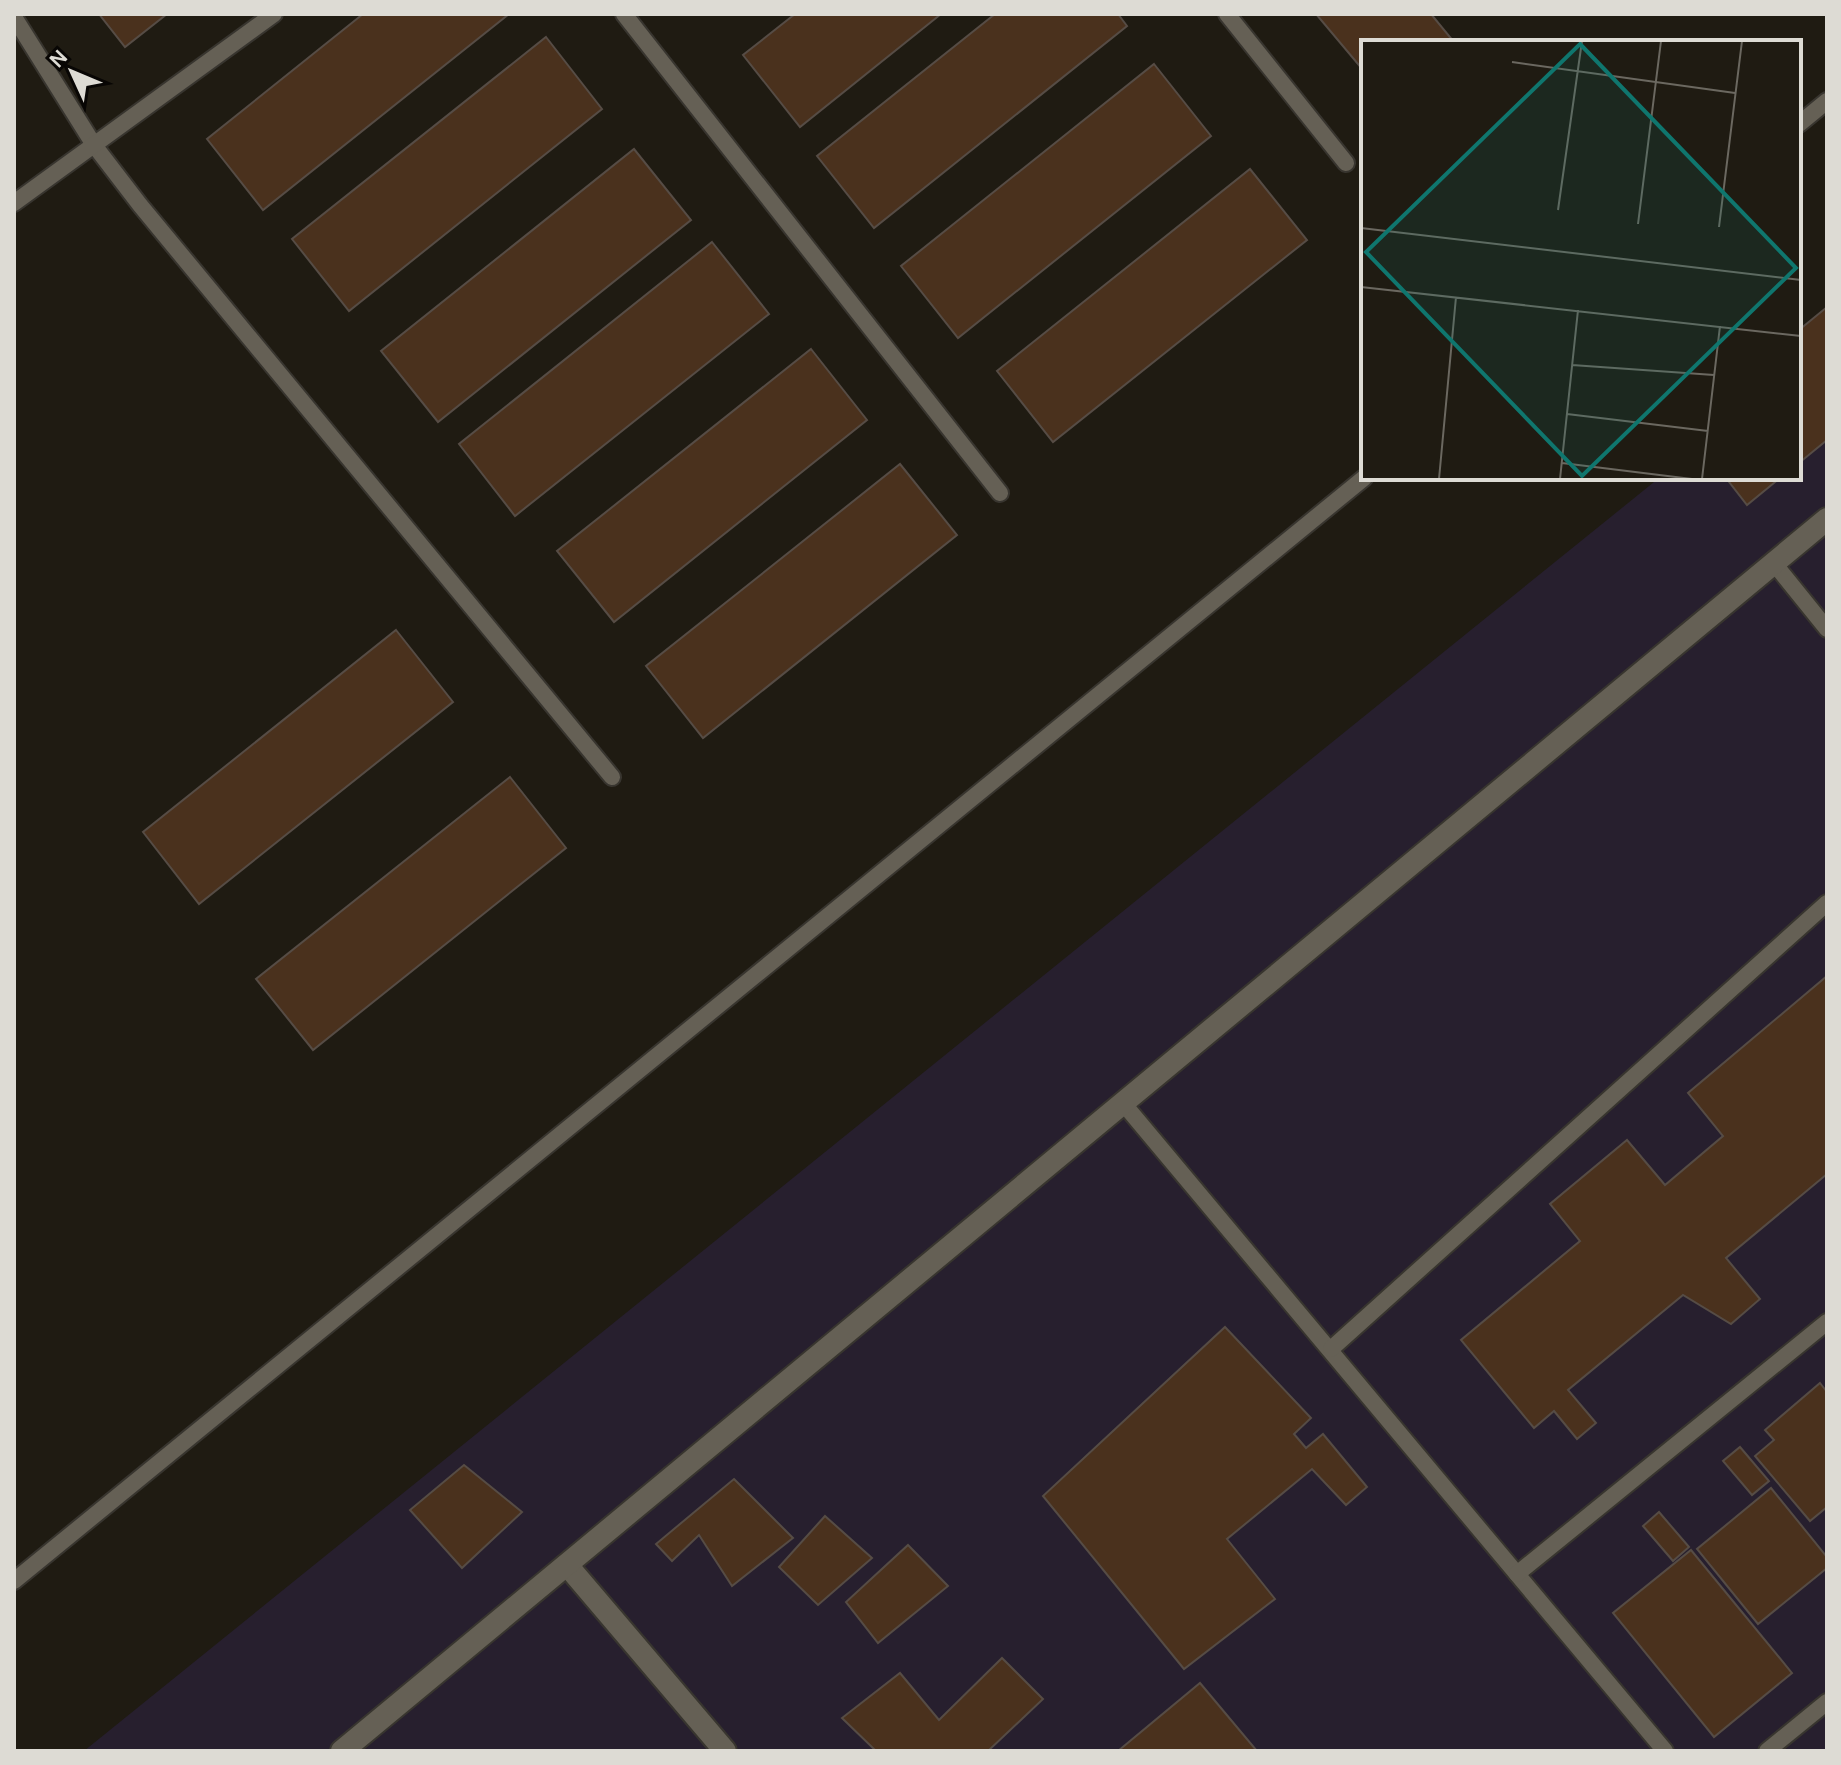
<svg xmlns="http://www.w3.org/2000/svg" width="1841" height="1765" font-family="Karla,sans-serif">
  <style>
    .industrial { fill: #271f2e }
    .building { fill: #4a311d; stroke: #564c45; stroke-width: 2 }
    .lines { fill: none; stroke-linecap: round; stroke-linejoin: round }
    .service-casing { stroke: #38352f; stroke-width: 20 }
    .minor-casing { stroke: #38352f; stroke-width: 26 }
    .service { stroke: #656055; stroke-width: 16 }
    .minor { stroke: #656055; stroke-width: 22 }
    .inset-road { fill: none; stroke: #6b6860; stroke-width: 2 }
    .view { fill: #0f766e; fill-opacity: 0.15; stroke: #0f766e; stroke-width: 4 }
    .inset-edge { fill: none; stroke: #dddbd4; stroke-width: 4 }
  </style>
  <rect width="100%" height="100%" fill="#1f1b12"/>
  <!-- industrial -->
  <polygon class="industrial" points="1827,342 1827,1751 84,1751 1659,478 1799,478 1799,365"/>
  <!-- building -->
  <g class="building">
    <polygon points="99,14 167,14 125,47"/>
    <polygon points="363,14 509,14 263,210 207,139"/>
    <polygon points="795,14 941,14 800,127 743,55"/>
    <polygon points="995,14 1118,14 1127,26 874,228 817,156"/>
    <polygon points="1316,14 1431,14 1454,42 1363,42 1363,70"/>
    <polygon points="546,37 602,109 349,311 292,239"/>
    <polygon points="1154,64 1211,136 958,338 901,266"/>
    <polygon points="634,149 691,220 438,422 381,351"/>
    <polygon points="1250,169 1307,240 1053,442 997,371"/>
    <polygon points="712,242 769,314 515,516 459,444"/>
    <polygon points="1827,307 1827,440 1799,463 1799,330"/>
    <polygon points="811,349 867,420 614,622 557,551"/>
    <polygon points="900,464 957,535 703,738 646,666"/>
    <polygon points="1726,478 1780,478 1747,505"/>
    <polygon points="396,630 453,702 199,904 143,832"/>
    <polygon points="510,777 566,848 313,1050 256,979"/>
    <polygon points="1827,976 1827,1174 1726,1258 1760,1299 1731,1324 1683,1295 1568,1390 1596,1423 1577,1439 1554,1411 1534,1428 1461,1340 1580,1241 1550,1204 1627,1140 1665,1185 1723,1136 1688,1093"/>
    <polygon points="1225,1327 1311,1418 1294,1434 1306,1448 1323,1434 1367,1487 1346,1505 1312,1469 1227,1539 1275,1599 1184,1669 1043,1496"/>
    <polygon points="1820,1383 1827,1392 1827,1507 1810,1521 1755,1456 1774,1440 1765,1430"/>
    <polygon points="1740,1447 1769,1481 1752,1495 1723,1461"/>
    <polygon points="464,1465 522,1512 462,1568 410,1510"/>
    <polygon points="734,1479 793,1538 732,1586 699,1535 672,1561 656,1544"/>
    <polygon points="1771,1488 1827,1557 1827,1568 1758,1624 1697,1549"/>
    <polygon points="1659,1512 1689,1547 1673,1561 1643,1526"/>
    <polygon points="825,1516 872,1558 818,1605 779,1567"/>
    <polygon points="908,1545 948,1586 878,1643 846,1602"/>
    <polygon points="1691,1550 1792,1673 1714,1737 1613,1613"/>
    <polygon points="1002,1658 1043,1699 988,1751 876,1751 842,1718 900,1673 939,1720"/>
    <polygon points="1200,1683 1257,1751 1118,1751"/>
  </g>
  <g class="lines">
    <defs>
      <g id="service">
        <polyline points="624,14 1000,493"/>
        <polyline points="1227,14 1346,163"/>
        <polyline points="14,17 94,145 140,205 612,777"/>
        <polyline points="1799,124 1827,101"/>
        <polyline points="14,203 274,14"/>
        <polyline points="1773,562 1827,629"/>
        <polyline points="1123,1103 1665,1751"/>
        <polyline points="1331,1349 1827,903"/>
        <polyline points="1517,1574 1827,1322"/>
        <polyline points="14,1581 1364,478"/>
        <polyline points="1767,1751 1827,1702"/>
      </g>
      <g id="minor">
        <polyline points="567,1565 725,1751"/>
        <polyline points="342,1751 1827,519"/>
      </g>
    </defs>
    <!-- service casing -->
    <use href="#service" class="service-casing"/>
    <!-- minor casing -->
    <use href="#minor" class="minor-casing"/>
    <!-- service -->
    <use href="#service" class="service"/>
    <!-- minor -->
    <use href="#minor" class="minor"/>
  </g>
  <!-- overview -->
  <g transform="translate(1361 40)">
    <rect width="440" height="440" fill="#1f1b12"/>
    <path class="inset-road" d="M151 22 374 53M197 170 221 1M277 184 300 1M358 187 381 1M0 188 440 240M0 247 440 296M211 325 353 335M206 374 347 391M201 423 331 439M78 439 95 257M199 439 217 270M341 439 359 286"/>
    <path class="view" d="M219 4 435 228 221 436 5 212Z"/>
    <rect width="440" height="440" class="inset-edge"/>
  </g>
  <!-- border -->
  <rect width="1841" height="1765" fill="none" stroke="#dddbd4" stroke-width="32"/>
  <!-- north arrow -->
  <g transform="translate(72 72) rotate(314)" stroke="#080604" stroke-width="6" paint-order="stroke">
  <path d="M0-6L14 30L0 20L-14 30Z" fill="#dddbd4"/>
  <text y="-12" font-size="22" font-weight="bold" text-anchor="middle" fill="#dddbd4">N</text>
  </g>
</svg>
